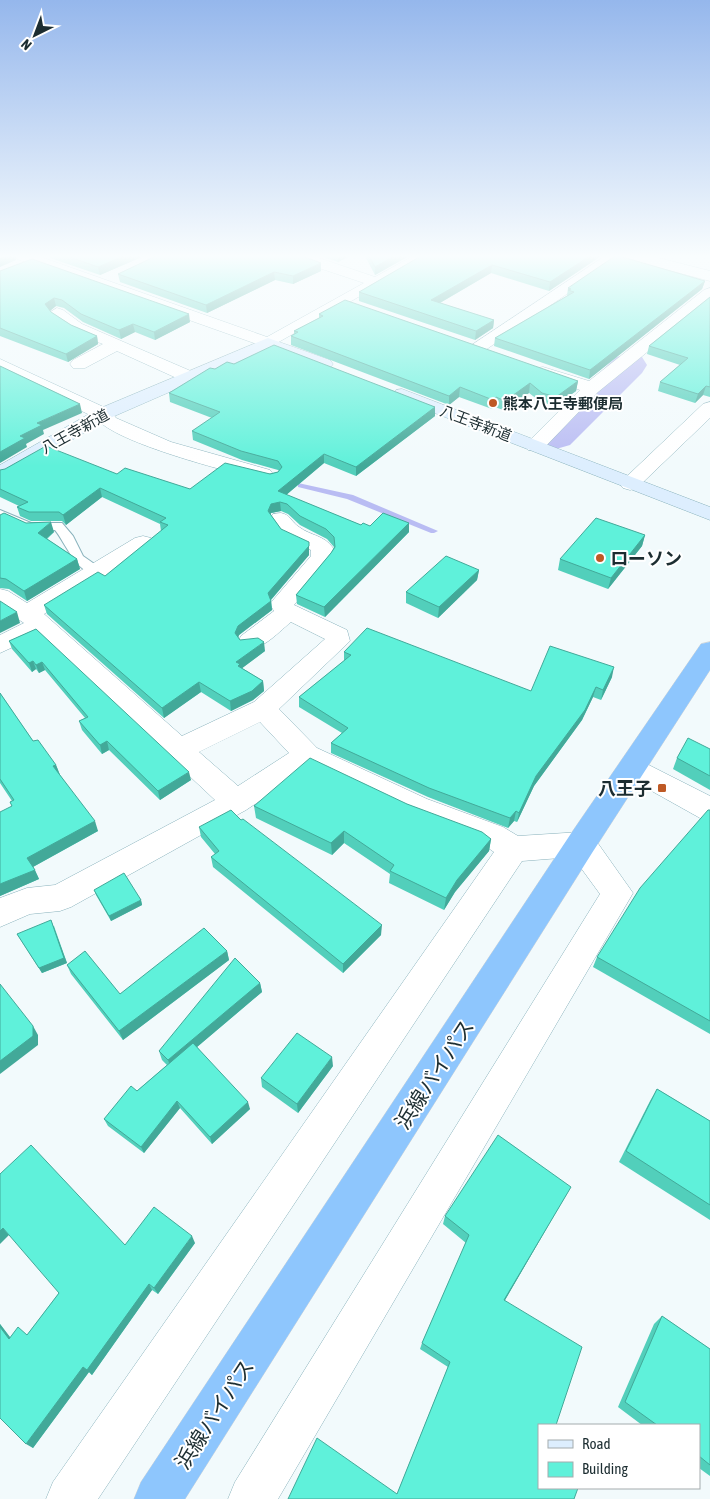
<svg xmlns="http://www.w3.org/2000/svg" width="710" height="1499" font-family="'Asap Condensed','Noto Sans JP',sans-serif">
  <style>
    .lines { fill: none; stroke-linecap: round; stroke-linejoin: round }
    .stream { fill: #b9bcf3; fill-rule: evenodd }
    .river { fill: #b9bcf3; fill-rule: evenodd }
    .lane-casing { stroke: #89b2bc; stroke-width: 2 }
    .street-casing { stroke: #89b2bc; stroke-width: 1 }
    .secondary-casing { stroke: #89b2bc; stroke-width: 1 }
    .highway-casing { stroke: #d2d5d6; stroke-width: 1 }
    .lane { fill: #fff; fill-rule: evenodd }
    .street { fill: #fff; fill-rule: evenodd }
    .secondary { fill: #ddeefe; fill-rule: evenodd }
    .highway { fill: #8ec6fd; fill-rule: evenodd }
    .wall { fill: #52cfbb }
    .shaded-wall { fill: #42a999 }
    .building { fill: #5ff1da; stroke: #42a999 }
    .poi-dot { fill: #be5925; stroke: #fff; stroke-width: 2 }
    .labels { text-anchor: middle; dominant-baseline: central; stroke-width: 4; stroke-linejoin: round; paint-order: stroke }
    .far-poi-label { font-size: 15px; font-weight: bold; fill: #1c2d31; stroke: #fff; text-anchor: start }
    .far-street-label { font-size: 15px; fill: #1c2d31; stroke: #fff }
    .poi-label { font-size: 18px; font-weight: bold; fill: #1c2d31; stroke: #fff; text-anchor: start }
    .near-street-label { font-size: 21px; fill: #1c2d31; stroke: #fff }
  </style>
  <rect width="100%" height="100%" fill="#f2fafc"/>
  <g class="lines">
    <!-- stream -->
    <polygon class="stream" points="298,483 353,495 438,531 434,533 431,533 347,499 298,487"/>
    <!-- river -->
    <polygon class="river" points="629,354 642,357 647,365 642,373 570,445 556,449 542,445 536,437 542,429 616,357"/>
    <defs>
      <path id="lane" d="M0 510 31 523H62L73 536 83 556 103 570 101 573C78 579 66 543 55 530L29 531 0 517Z"/>
      <g id="street">
        <polygon points="15,256 38,256 267,337 364,283 292,259 290,256 313,256 375,277 413,256 431,256 268,348 17,259"/>
        <polygon points="605,256 622,256 481,353 469,353 466,349"/>
        <polygon points="625,256 651,256 710,271 710,281 627,259"/>
        <polygon points="710,288 710,301 598,392 542,450 528,450 525,446 528,442 580,390 537,376 534,372 537,368 543,367 589,381 704,290"/>
        <path d="M57 308 63 310 82 324 193 372 196 376 193 380H181L117 351 85 368H73L70 364 73 360 103 344C85 337 61 330 49 313Z"/>
        <path d="M0 359 110 410 116 418 171 442 270 470 273 474 270 478 263 480C229 472 115 443 96 418L0 371Z"/>
        <polygon points="710,402 710,418 637,488 630,490 623,488 620,484 623,480 703,404"/>
        <path d="M281 513C291 515 291 522 299 527 311 536 324 535 333 548V557L330 562 294 605 347 630 350 641 279 709 317 748 427 799 503 827 518 836 581 832 592 835 633 893 278 1499H228L235 1482 600 894 573 857 522 861 98 1499H46L53 1482 494 852 481 843 407 815 309 768 246 810 71 907 60 911 30 914 0 927V898L27 888 55 885 215 800 39 635 0 653V635L24 623 0 607V589L8 591 27 603 135 538 143 536 151 538 154 543 151 548 44 614 182 736 254 702 325 639 291 622C276 634 261 653 241 648L238 642 241 636 274 611 270 604 274 599 311 556V550L283 537 270 519 273 514ZM260 722 289 753 238 786 199 752Z"/>
        <polygon points="633,757 710,796 710,821 700,818 623,775 619,768 623,761"/>
      </g>
      <g id="secondary">
        <polygon points="268,338 330,360 333,364 330,368 324,369 268,349 110,418 7,477 0,479 0,465 96,410"/>
        <polygon points="402,389 710,507 710,520 396,398 393,394 396,390"/>
      </g>
      <polygon id="highway" points="710,642 710,670 592,853 185,1499 134,1499 141,1482 570,835 701,644"/>
    </defs>
    <!-- lane casing -->
    <use href="#lane" class="lane-casing"/>
    <!-- street casing -->
    <use href="#street" class="street-casing"/>
    <!-- secondary casing -->
    <use href="#secondary" class="secondary-casing"/>
    <!-- highway casing -->
    <use href="#highway" class="highway-casing"/>
    <!-- lane -->
    <use href="#lane" class="lane"/>
    <!-- street -->
    <use href="#street" class="street"/>
    <!-- secondary -->
    <use href="#secondary" class="secondary"/>
    <!-- highway -->
    <use href="#highway" class="highway"/>
  </g>
  <!-- wall -->
  <g class="wall">
    <polygon points="50,256 144,256 100,275 50,258"/>
    <polygon points="320,256 350,256 338,262"/>
    <polygon points="365,256 409,256 375,275"/>
    <polygon points="421,256 601,256 549,291 491,273 440,303 494,320 493,328 475,340 359,301 359,292"/>
    <polygon points="0,271 190,322 155,340 135,332 121,339 83,322 64,308 56,306 50,311 51,312 71,325 97,336 98,344 68,362 0,336"/>
    <polygon points="321,271 293,284 275,280 207,313 120,282 118,274"/>
    <polygon points="705,281 702,289 589,379 494,346 495,338 567,296 568,288"/>
    <polygon points="710,297 710,397 703,395 695,403 658,391 660,382 680,365 647,354 649,346"/>
    <polygon points="319,314 578,381 576,391 555,406 541,402 529,393 503,410 495,407 492,409 459,397 449,405 291,345 291,336 294,334 294,331 319,318"/>
    <polygon points="234,364 435,407 435,416 356,476 324,463 286,495 361,525 370,526 409,532 325,617 297,604 296,595 331,553 334,547 327,539 300,525 288,514 281,511 271,513 271,515 281,529 309,555 271,600 272,610 239,635 238,638 240,640 265,651 242,668 263,681 264,691 253,700 231,711 201,692 164,718 47,614 44,605 105,576 161,531 160,524 102,497 66,525 62,521 31,521 20,516 17,507 19,506 0,497 0,470 117,474 190,489 278,472 279,471 278,470 242,460 193,440 192,431 212,418 170,402 169,393 215,369"/>
    <polygon points="0,515 54,532 47,539 77,559 80,569 27,601 9,589 0,588"/>
    <polygon points="645,535 642,546 608,589 558,570 560,559"/>
    <polygon points="479,570 477,580 438,618 406,603 406,592"/>
    <polygon points="36,629 191,780 160,800 109,750 102,754 82,730 79,721 85,718 45,670 39,673 36,669 32,672 12,649 9,641"/>
    <polygon points="344,652 531,691 612,677 601,700 593,697 582,720 534,786 517,822 514,821 508,828 428,797 331,753 331,743 342,733 299,707 299,697 344,661"/>
    <polygon points="0,693 33,741 56,765 60,775 98,831 33,867 39,879 0,896 12,806 10,802 12,801 0,783"/>
    <polygon points="710,749 710,790 673,769 677,758"/>
    <polygon points="407,804 491,839 489,851 455,892 444,910 389,883 390,874 344,843 332,855 256,818 254,806"/>
    <polygon points="710,810 710,1034 593,967 597,957"/>
    <polygon points="241,820 381,935 343,973 213,867 211,857 215,854 201,837 199,827"/>
    <polygon points="94,890 141,900 142,905 111,921 96,895"/>
    <polygon points="54,926 67,963 42,973 17,934"/>
    <polygon points="227,951 229,960 123,1040 71,974 67,965 120,994"/>
    <polygon points="260,983 262,992 197,1047 250,1109 212,1144 180,1108 144,1153 108,1126 104,1119 167,1065 162,1060 159,1051"/>
    <polygon points="333,1066 298,1113 262,1087 261,1078"/>
    <polygon points="657,1089 710,1121 710,1220 619,1162 650,1101"/>
    <polygon points="0,1174 125,1245 195,1243 158,1294 152,1290 92,1375 89,1372 33,1448 0,1418 0,1324 10,1337 27,1335 59,1293"/>
    <polygon points="566,1195 505,1300 539,1425 397,1494 448,1367 420,1349 422,1343 466,1243 443,1224 445,1216"/>
    <polygon points="662,1316 710,1349 710,1476 699,1468 699,1425 642,1425 618,1407 654,1324"/>
  </g>
  <!-- shaded-wall -->
  <g class="shaded-wall">
    <polygon points="4,256 16,256 16,260 0,267 0,258"/>
    <polygon points="124,256 144,256 100,275 98,267"/>
    <polygon points="338,256 350,256 338,262"/>
    <polygon points="394,256 409,256 375,275 375,267"/>
    <polygon points="590,256 601,256 549,291 550,282"/>
    <polygon points="321,263 321,271 293,284 293,276"/>
    <polygon points="492,265 491,273 431,308 431,300"/>
    <polygon points="274,272 275,280 207,313 206,305"/>
    <polygon points="705,281 702,289 589,379 590,370"/>
    <polygon points="54,298 56,306 47,313 45,304"/>
    <polygon points="189,314 190,322 155,340 154,332"/>
    <polygon points="494,320 493,328 475,340 476,331"/>
    <polygon points="133,324 135,332 121,339 119,330"/>
    <polygon points="97,336 98,344 68,362 66,354"/>
    <polygon points="578,381 576,391 555,406 556,397"/>
    <polygon points="530,383 529,393 503,410 505,401"/>
    <polygon points="706,386 703,395 695,403 698,394"/>
    <polygon points="460,387 459,397 449,405 449,396"/>
    <polygon points="496,397 495,407 492,409 493,400"/>
    <polygon points="80,404 82,413 43,430 44,434 26,444 27,447 0,463 0,452 37,423"/>
    <polygon points="435,407 435,416 356,476 356,467"/>
    <polygon points="324,454 324,463 279,501 278,491"/>
    <polygon points="100,488 102,497 66,525 63,515"/>
    <polygon points="280,502 281,511 271,513 268,520 268,511 271,504"/>
    <polygon points="51,522 54,532 41,543 38,533"/>
    <polygon points="409,523 409,532 325,617 324,607"/>
    <polygon points="645,535 642,546 608,589 611,578"/>
    <polygon points="309,542 309,555 269,602 271,601 272,610 239,635 236,643 235,633 238,626 268,593"/>
    <polygon points="77,559 80,569 27,601 24,591"/>
    <polygon points="479,570 477,580 438,618 439,607"/>
    <polygon points="17,612 20,623 0,633 0,621"/>
    <polygon points="264,642 265,651 241,669 236,662"/>
    <polygon points="33,661 36,669 32,672 29,663"/>
    <polygon points="42,662 45,670 39,673 36,665"/>
    <polygon points="614,667 612,677 601,700 603,690"/>
    <polygon points="263,681 264,691 253,700 231,711 230,701"/>
    <polygon points="199,682 201,692 164,718 162,708"/>
    <polygon points="596,687 593,697 582,720 534,786 517,822 519,813 536,776"/>
    <polygon points="107,741 109,750 102,754 100,745"/>
    <polygon points="56,765 60,775 53,766"/>
    <polygon points="189,772 191,780 160,800 158,791"/>
    <polygon points="516,811 514,821 508,828 510,818"/>
    <polygon points="95,821 98,831 31,868 27,858"/>
    <polygon points="344,831 344,843 332,855 331,843"/>
    <polygon points="491,839 489,851 455,892 444,910 446,898 457,880"/>
    <polygon points="35,870 39,879 0,896 0,884"/>
    <polygon points="141,900 142,905 111,921 109,916"/>
    <polygon points="51,920 67,963 42,973 39,968"/>
    <polygon points="382,925 381,935 343,973 343,964"/>
    <polygon points="227,951 229,960 123,1040 119,1031"/>
    <polygon points="260,983 262,992 171,1069 168,1060"/>
    <polygon points="33,1026 38,1035 38,1045 0,1074 0,1061"/>
    <polygon points="332,1057 333,1066 298,1113 297,1104"/>
    <polygon points="177,1101 180,1108 144,1153 141,1147"/>
    <polygon points="248,1102 250,1109 212,1144 210,1137"/>
    <polygon points="571,1187 566,1195 501,1307 504,1300"/>
    <polygon points="3,1228 9,1235 0,1244 0,1231"/>
    <polygon points="192,1236 195,1243 158,1294 154,1288"/>
    <polygon points="149,1284 152,1290 92,1375 89,1372 33,1448 26,1444 83,1367"/>
    <polygon points="0,1324 15,1344 9,1339 0,1327"/>
  </g>
  <!-- building -->
  <g class="building">
    <polygon points="67,256 124,256 98,267"/>
    <polygon points="156,256 302,256 321,263 293,276 274,272 206,305 118,274"/>
    <polygon points="369,256 394,256 375,267"/>
    <polygon points="421,256 590,256 550,282 492,265 431,300 494,320 476,331 359,292"/>
    <polygon points="615,256 619,256 705,281 590,370 495,338 574,292 568,290 571,289 568,288"/>
    <polygon points="32,259 189,314 154,332 133,324 119,330 81,314 62,300 54,298 45,304 51,312 71,325 97,336 66,354 0,328 0,271"/>
    <polygon points="710,297 710,387 706,386 698,394 660,382 688,358 649,346"/>
    <polygon points="345,300 578,381 556,397 542,393 530,383 505,401 496,397 493,400 460,387 449,396 291,336 298,332 294,331 323,316 319,314"/>
    <polygon points="274,345 435,407 356,467 324,454 278,491 361,525 363,523 370,526 383,513 409,523 324,607 296,595 331,553 335,547 334,537 326,529 300,516 287,504 280,502 271,504 268,511 281,529 309,542 309,546 268,593 271,601 238,626 235,633 240,640 258,638 264,642 236,662 240,664 238,666 263,681 252,691 230,701 199,682 162,708 44,605 98,572 105,576 168,525 160,522 166,518 100,488 63,515 59,512 29,512 17,507 28,502 0,489 0,470 5,469 46,446 117,474 125,468 190,489 225,463 270,474 278,472 282,467 278,461 241,451 192,431 220,412 169,393 210,368 215,369 227,362 234,364"/>
    <polygon points="0,366 80,404 37,423 42,425 20,436 25,438 0,452"/>
    <polygon points="4,513 26,523 51,522 38,533 77,559 24,591 6,579 0,578 0,515"/>
    <polygon points="596,518 645,535 611,578 560,559"/>
    <polygon points="446,556 479,570 439,607 406,592"/>
    <polygon points="0,601 17,612 0,621"/>
    <polygon points="367,628 531,691 550,646 614,667 603,690 596,687 585,710 536,776 519,813 516,811 510,818 429,788 331,743 348,728 299,697 351,655 344,652"/>
    <polygon points="36,629 189,772 158,791 107,741 100,745 79,721 88,717 42,662 36,665 33,661 29,663 9,641"/>
    <polygon points="0,693 33,741 38,740 56,765 53,766 95,821 27,858 35,870 0,884 0,812 12,806 10,802 14,800 0,779"/>
    <polygon points="688,738 710,749 710,776 677,758"/>
    <polygon points="310,758 407,804 482,832 491,839 457,880 446,898 390,871 394,865 344,831 331,843 254,806"/>
    <polygon points="231,810 241,820 243,819 382,925 343,964 211,857 219,851 199,827"/>
    <polygon points="708,810 710,810 710,1021 597,957 640,888"/>
    <polygon points="124,873 141,900 109,916 94,890"/>
    <polygon points="51,920 64,958 39,968 17,934"/>
    <polygon points="204,928 227,951 119,1031 67,965 85,951 120,994"/>
    <polygon points="235,958 260,983 168,1060 159,1051"/>
    <polygon points="0,984 33,1026 33,1036 0,1061"/>
    <polygon points="297,1033 332,1057 297,1104 261,1078"/>
    <polygon points="193,1043 248,1102 210,1137 177,1101 141,1147 104,1119 131,1086 137,1091"/>
    <polygon points="657,1089 710,1121 710,1205 626,1151"/>
    <polygon points="498,1135 571,1187 504,1300 582,1347 556,1425 539,1425 539,1488 578,1488 574,1499 288,1499 317,1438 397,1494 450,1362 422,1343 469,1235 445,1216"/>
    <polygon points="31,1145 125,1245 154,1207 192,1236 154,1288 149,1284 87,1370 83,1367 26,1444 0,1418 0,1327 9,1339 18,1327 27,1335 59,1293 3,1228 0,1231 0,1174"/>
    <polygon points="662,1316 710,1349 710,1465 699,1456 699,1425 657,1425 625,1402"/>
  </g>
  <!-- sky -->
  <linearGradient id="sky" x2="0" y2="1"><stop stop-color="#95b7ec"/><stop offset="0.55" stop-color="#f9fdfe"/><stop offset="1" stop-color="#f9fdfe" stop-opacity="0"/></linearGradient>
  <rect width="710" height="466" fill="url(#sky)"/>
  <!-- markers -->
  <g class="poi-dot">
    <circle cx="493" cy="403" r="5"/>
    <circle cx="600" cy="558" r="5"/>
    <rect x="657" y="783" width="10" height="10" rx="2.5"/>
  </g>
  <g class="labels">
    <!-- far-poi labels -->
    <g class="far-poi-label">
      <text x="503" y="403">熊本八王寺郵便局</text>
    </g>
    <!-- far-street labels -->
    <g class="far-street-label">
      <text transform="translate(476 423) rotate(21)">八王寺新道</text>
      <text transform="translate(75 431) rotate(-29)">八王寺新道</text>
    </g>
    <!-- poi labels -->
    <g class="poi-label">
      <text x="610" y="558">ローソン</text>
      <text x="652" y="788" text-anchor="end">八王子</text>
    </g>
    <!-- near-street labels -->
    <g class="near-street-label">
      <text transform="translate(434 1074) rotate(-57)">浜線バイパス</text>
      <text transform="translate(214 1414) rotate(-57)">浜線バイパス</text>
    </g>
  </g>
  <!-- legend -->
  <rect x="538" y="1424" width="162" height="65" fill="#ffffff" stroke="#a4abad"/>
  <rect x="548" y="1440" width="25" height="8" fill="#ddeefe" stroke="#a4abad"/>
  <text x="582" y="1449" font-size="15" fill="#1c2d31">Road</text>
  <rect x="548" y="1462" width="25" height="15" fill="#5ff1da" stroke="#a4abad"/>
  <text x="582" y="1474" font-size="15" fill="#1c2d31">Building</text>
  <!-- north arrow -->
  <g transform="translate(35 35) rotate(222)" stroke="#ffffff" stroke-width="4" paint-order="stroke">
  <path d="M0-4L9 19L0 12L-9 19Z" fill="#1c2d31"/>
  <text y="-8" font-size="14" font-weight="bold" text-anchor="middle" fill="#1c2d31">N</text>
  </g>
</svg>
